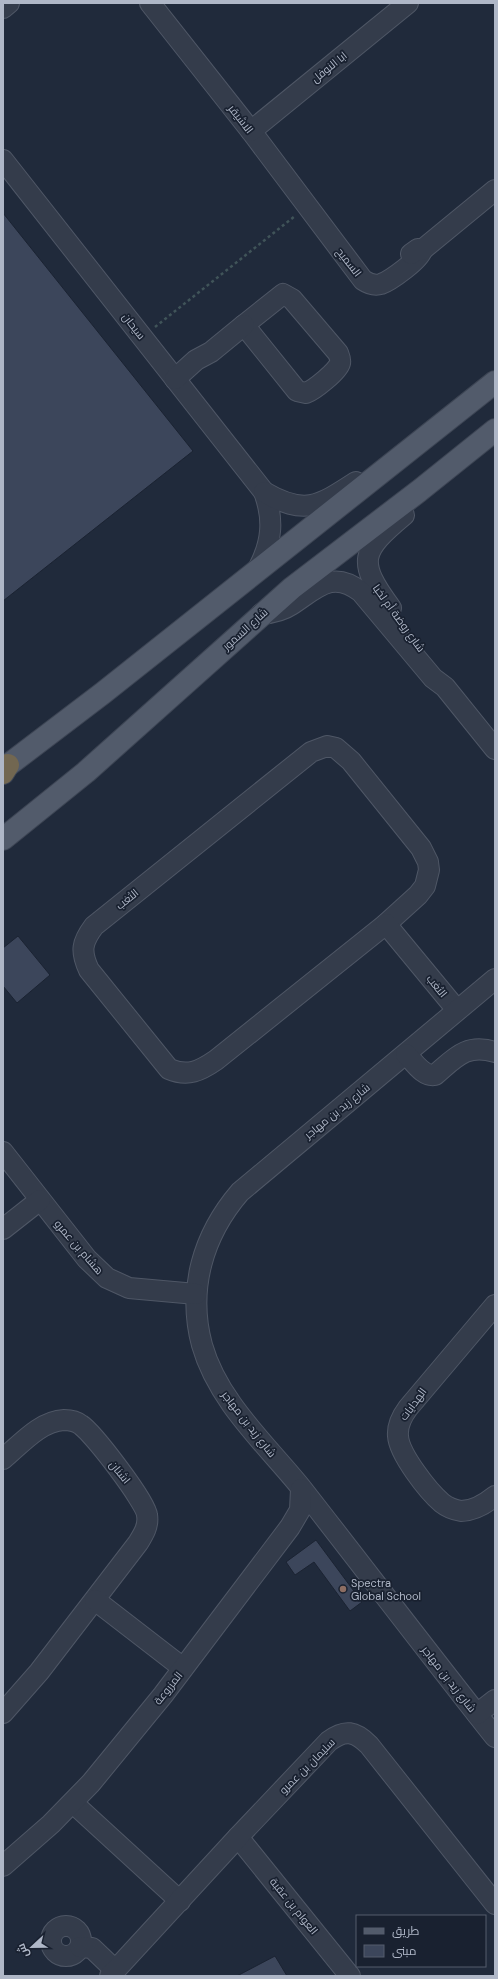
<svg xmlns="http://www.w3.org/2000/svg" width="498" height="1979" font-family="'DM Sans',Cairo,sans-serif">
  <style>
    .building { fill: #3c465b; stroke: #1b2332 }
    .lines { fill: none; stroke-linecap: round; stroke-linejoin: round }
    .minor-casing { stroke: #4f5766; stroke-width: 22 }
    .major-casing { stroke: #3d4554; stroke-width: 24 }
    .highway-casing { stroke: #3c4453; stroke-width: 24 }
    .path { stroke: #405459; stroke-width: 2.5; stroke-dasharray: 3 3; stroke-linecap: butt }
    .minor { stroke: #343c4b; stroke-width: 20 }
    .major { stroke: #525b6b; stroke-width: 22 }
    .highway { stroke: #726751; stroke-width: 22 }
    .education-dot { fill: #8d6e63; stroke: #192130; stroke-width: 1.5 }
    .labels { text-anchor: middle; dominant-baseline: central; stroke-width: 3.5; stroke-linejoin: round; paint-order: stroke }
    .street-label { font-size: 11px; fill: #afb7c7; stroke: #192130 }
    .poi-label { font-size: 11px; fill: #afb7c7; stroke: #192130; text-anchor: start }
  </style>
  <rect width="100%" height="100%" fill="#202a3b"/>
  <!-- building -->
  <g class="building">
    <polygon points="3,213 193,451 3,601"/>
    <polygon points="18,936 50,975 17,1003 3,986 3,948"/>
    <polygon points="316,1540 362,1602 350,1611 314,1562 295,1575 286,1562"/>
    <polygon points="275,1956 287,1976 237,1976"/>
  </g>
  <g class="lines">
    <defs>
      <g id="minor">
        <path d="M150 3 251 131 363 280C369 284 374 286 381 284 390 281 422 258 422 250"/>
        <polyline points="3,8 9,3"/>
        <polyline points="251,131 408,3"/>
        <path d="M3 160 264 492C274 519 272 542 259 567"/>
        <polyline points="411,254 418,249 422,250 495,190"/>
        <path d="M283 294 292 299 338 353C339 356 341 359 340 363 338 371 314 390 306 393L297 391 244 325Z"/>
        <polyline points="175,379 196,360 211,352 244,325"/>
        <path d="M264 492C305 516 319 506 356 482"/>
        <path d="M391 608C356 561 361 551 404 515"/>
        <path d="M261 614C272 613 282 611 291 605 316 589 332 569 361 592L433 678 445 687 495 749"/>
        <path d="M327 746 336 748 351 761 421 848 428 862 429 870 425 886 418 895 386 924 216 1060C200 1071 188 1077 169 1069L89 970C80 951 82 942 94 926L311 752Z"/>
        <polyline points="386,924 457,1010"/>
        <path d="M495 979 240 1192C203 1235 187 1289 202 1345 218 1402 267 1445 303 1490 367 1572 430 1655 495 1737"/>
        <path d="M406 1054C414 1062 423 1077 435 1075 455 1058 466 1043 495 1052"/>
        <polyline points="3,1152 87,1259 107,1278 129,1288 196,1294"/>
        <polyline points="3,1229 40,1200"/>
        <path d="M495 1305 408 1408C402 1416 397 1425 398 1436 399 1454 428 1491 442 1503 447 1507 455 1510 461 1511 474 1511 485 1504 495 1496"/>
        <path d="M3 1459C20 1445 40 1421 64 1420 69 1420 76 1421 81 1425 93 1433 146 1502 147 1515 149 1526 143 1535 138 1543L39 1672 3 1713"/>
        <polyline points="95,1600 183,1668"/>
        <polyline points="477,1714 495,1700"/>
        <polyline points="73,1803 180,1901"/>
        <polyline points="238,1837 350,1976"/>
        <polyline points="3,1866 51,1824 91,1783 163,1695 290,1527 300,1510 301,1489"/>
        <circle cx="66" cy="1941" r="15"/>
        <polyline points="80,1947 92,1948 115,1970"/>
        <path d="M110 1976 238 1837 329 1741C345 1729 355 1731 369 1745L495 1904"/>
      </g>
      <g id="major">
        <polyline points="3,769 103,693 495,382"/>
        <polyline points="3,839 86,772 292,588 419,491 495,430"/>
      </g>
      <polyline id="highway" points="3,773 8,765"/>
    </defs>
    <!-- minor casing -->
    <use href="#minor" class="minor-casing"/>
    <!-- major casing -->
    <use href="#major" class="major-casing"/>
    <!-- highway casing -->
    <use href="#highway" class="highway-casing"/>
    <!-- path -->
    <polyline class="path" points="155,327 295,216"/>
    <!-- minor -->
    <use href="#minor" class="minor"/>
    <!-- major -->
    <use href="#major" class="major"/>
    <!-- highway -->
    <use href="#highway" class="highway"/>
  </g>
  <!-- markers -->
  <circle class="education-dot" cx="343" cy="1589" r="4"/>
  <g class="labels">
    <!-- street labels -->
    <g class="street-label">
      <text transform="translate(329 67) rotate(-39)">ابا النوفل</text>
      <text transform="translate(241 119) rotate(52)">الاشيقر</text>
      <text transform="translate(349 262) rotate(52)">السميح</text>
      <text transform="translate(134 326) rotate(52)">سيحان</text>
      <text transform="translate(399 618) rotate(54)">شارع روضة أم لخبا</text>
      <text transform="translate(245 629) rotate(-42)">شارع السمور</text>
      <text transform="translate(127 899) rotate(-39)">الثغب</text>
      <text transform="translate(437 986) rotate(51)">الثغب</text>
      <text transform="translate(337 1111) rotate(-39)">شارع زيد بن مهاجر</text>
      <text transform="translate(79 1247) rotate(49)">هشام بن عمرو</text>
      <text transform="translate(413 1404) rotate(-54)">الهدايات</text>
      <text transform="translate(249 1424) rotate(52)">شارع زيد بن مهاجر</text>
      <text transform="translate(120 1472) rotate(51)">اشنان</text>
      <text transform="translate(449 1679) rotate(52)">شارع زيد بن مهاجر</text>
      <text transform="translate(168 1688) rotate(-52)">المزروعة</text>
      <text transform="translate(307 1766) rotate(-45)">سليمان بن عمرو</text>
      <text transform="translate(294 1906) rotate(51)">العوام بن عقبة</text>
    </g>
    <!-- poi labels -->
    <g class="poi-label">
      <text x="351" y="1583">Spectra<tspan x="351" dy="13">Global School</tspan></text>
    </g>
  </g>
  <!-- border -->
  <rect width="498" height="1979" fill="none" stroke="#afb7c7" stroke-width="8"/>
  <!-- legend -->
  <rect x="356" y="1915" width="130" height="52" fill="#192130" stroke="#555d6c"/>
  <rect x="364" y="1928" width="20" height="6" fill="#525b6b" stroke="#555d6c"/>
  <text x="392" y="1935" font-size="12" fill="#afb7c7">طريق</text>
  <rect x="364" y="1945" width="20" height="12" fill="#3c465b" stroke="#555d6c"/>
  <text x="392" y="1955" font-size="12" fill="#afb7c7">مبنى</text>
  <!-- north arrow -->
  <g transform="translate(32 1947) rotate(248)" stroke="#192130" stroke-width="3" paint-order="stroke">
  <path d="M0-3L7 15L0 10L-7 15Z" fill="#afb7c7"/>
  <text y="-6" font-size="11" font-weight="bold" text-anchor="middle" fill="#afb7c7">ش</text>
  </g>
</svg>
